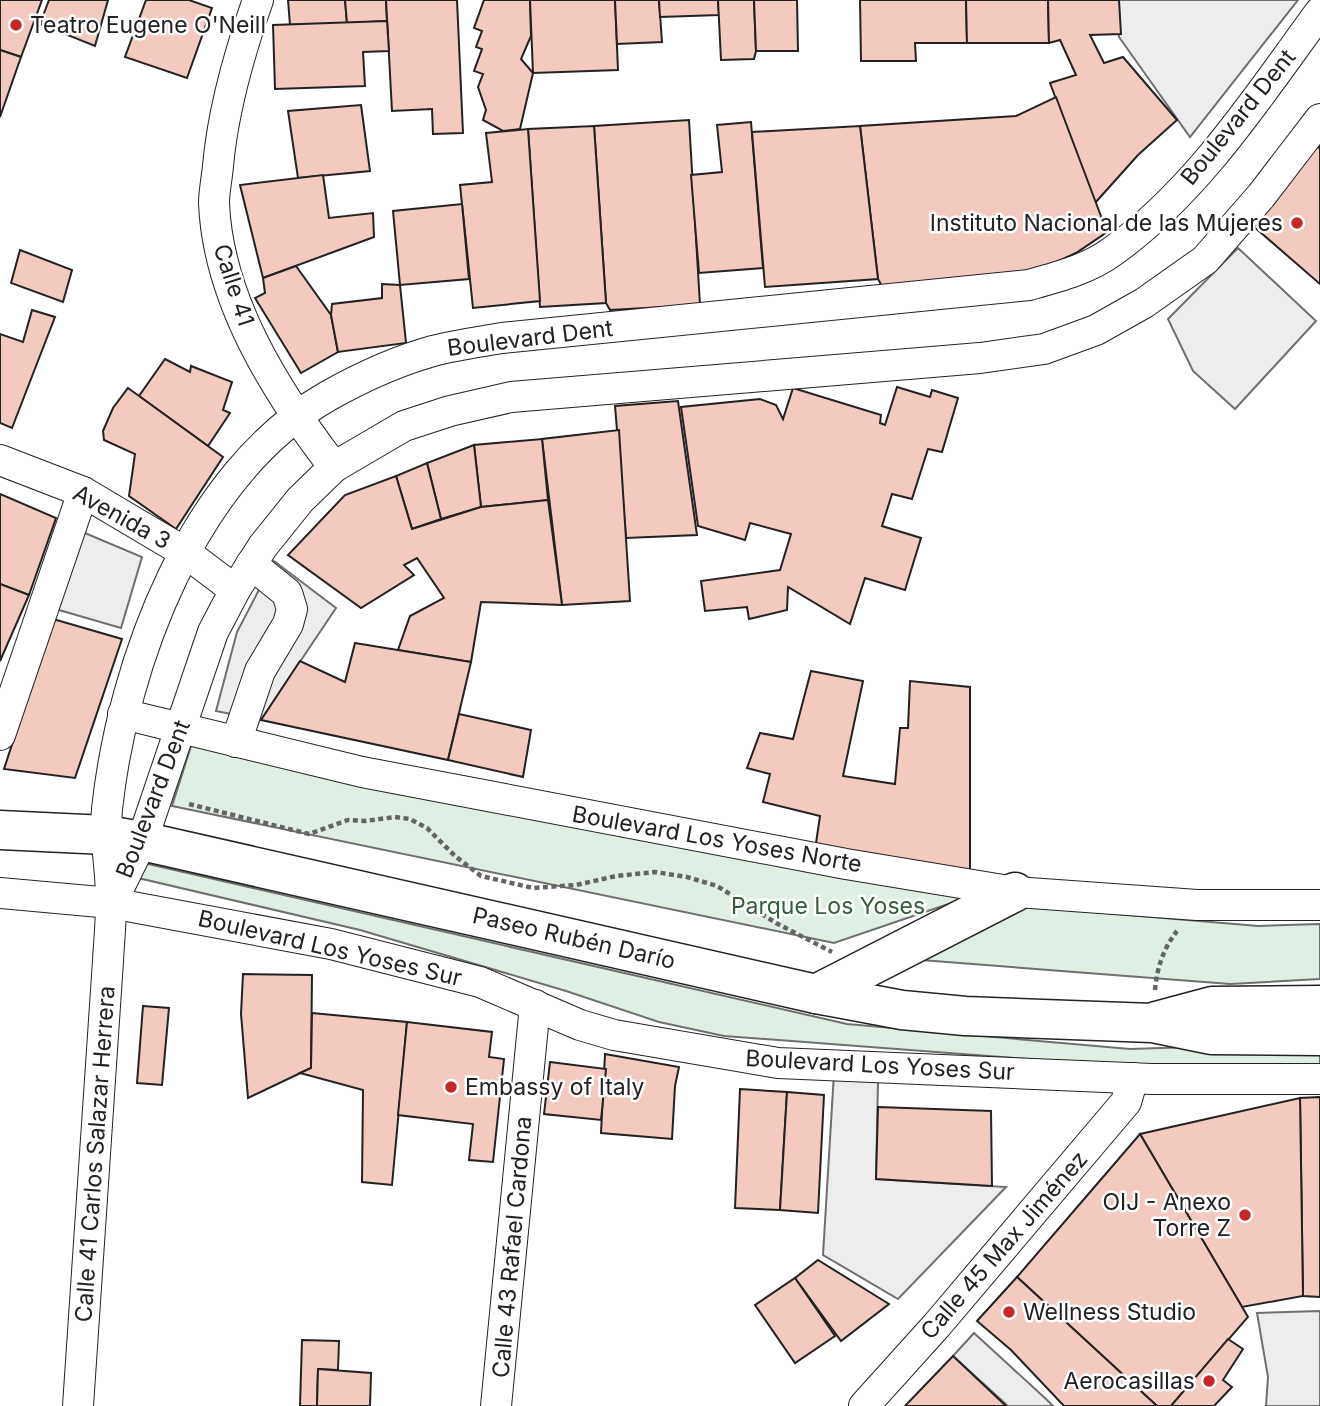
<svg xmlns="http://www.w3.org/2000/svg" width="1320" height="1406" font-family="Inter,sans-serif">
  <style>
    .green { fill: #e0efe3; stroke: #6f6f6f; stroke-width: 2 }
    .parking { fill: #ededed; stroke: #6f6f6f; stroke-width: 2 }
    .building { fill: #f3c9c0; stroke: #222; stroke-width: 2 }
    .lines { fill: none; stroke-linecap: round; stroke-linejoin: round }
    .minor-casing { stroke: #222; stroke-width: 32 }
    .highway-casing { stroke: #222; stroke-width: 41 }
    .path { stroke: #646464; stroke-width: 4.5; stroke-dasharray: 5 3.5; stroke-linecap: butt }
    .minor { stroke: #fff; stroke-width: 30 }
    .highway { stroke: #fff; stroke-width: 38 }
    .poi-dot { fill: #c62828; stroke: #fff; stroke-width: 2.5 }
    .labels { text-anchor: middle; dominant-baseline: central; stroke-width: 5; stroke-linejoin: round; paint-order: stroke }
    .poi-label { font-size: 23px; fill: #222; stroke: #fff; text-anchor: start }
    .street-label { font-size: 23px; fill: #222; stroke: #fff }
    .park-label { font-size: 23px; fill: #2f5e38; stroke: #fff }
  </style>
  <rect width="100%" height="100%" fill="#fff"/>
  <!-- green -->
  <g class="green">
    <polygon points="192,743 966,898 834,943 172,806"/>
    <polygon points="144,863 847,1024 1130,1049 1320,1043 1320,1065 1135,1067 724,1036 659,1022 566,991 360,930 134,877"/>
    <polygon points="1022,906 1258,926 1320,924 1320,979 1230,984 895,958"/>
  </g>
  <!-- parking -->
  <g class="parking">
    <polygon points="1116,0 1298,0 1190,137 1119,37"/>
    <polygon points="1238,248 1316,321 1235,409 1193,371 1168,319"/>
    <polygon points="73,528 142,557 121,628 52,608"/>
    <polygon points="274,561 336,608 261,720 216,711 237,632"/>
    <polygon points="834,1073 878,1081 876,1179 1006,1187 898,1299 823,1255"/>
    <polygon points="1320,1311 1320,1406 1266,1406 1268,1377 1257,1313"/>
    <polygon points="974,1333 1046,1399 1053,1406 1008,1406 953,1356"/>
  </g>
  <!-- building -->
  <g class="building">
    <polygon points="0,0 42,0 21,57 0,50"/>
    <polygon points="49,0 108,0 95,46 40,24"/>
    <polygon points="146,0 189,0 212,8 187,78 125,57"/>
    <polygon points="288,0 345,0 347,23 290,25"/>
    <polygon points="345,0 386,0 387,21 347,23"/>
    <polygon points="386,0 457,0 463,133 433,134 432,109 392,111"/>
    <polygon points="484,0 530,0 531,36 521,59 533,73 520,129 503,131 483,120 486,110 478,87 483,74 474,71 482,49 476,47 482,31 474,28"/>
    <polygon points="530,0 615,0 618,70 533,73"/>
    <polygon points="615,0 659,0 662,42 617,44"/>
    <polygon points="659,0 718,0 719,15 660,17"/>
    <polygon points="718,0 754,0 756,51 754,59 721,60"/>
    <polygon points="754,0 797,0 798,51 756,51"/>
    <polygon points="860,0 966,0 967,43 915,43 916,61 861,61"/>
    <polygon points="966,0 1048,0 1049,43 967,43"/>
    <polygon points="1048,0 1119,0 1121,34 1090,35 1104,63 1123,57 1177,120 1138,155 1095,203 1050,83 1076,75 1060,40 1049,43"/>
    <polygon points="387,21 389,51 363,52 365,86 275,89 273,25"/>
    <polygon points="0,50 21,57 0,117"/>
    <polygon points="1056,97 1107,232 1076,253 1043,268 995,279 884,290 878,279 860,126 1016,116"/>
    <polygon points="361,105 370,171 298,178 288,111"/>
    <polygon points="689,120 700,305 610,310 606,303 594,126"/>
    <polygon points="751,122 763,268 699,273 691,175 722,172 717,125"/>
    <polygon points="594,126 606,303 540,307 528,129"/>
    <polygon points="860,126 878,279 765,287 752,132"/>
    <polygon points="528,129 540,301 473,308 460,185 492,182 486,133"/>
    <polygon points="1320,139 1320,284 1245,219 1312,144 1319,148"/>
    <polygon points="323,175 329,218 373,213 374,237 263,278 240,185"/>
    <polygon points="462,204 469,279 400,285 393,211"/>
    <polygon points="20,250 72,270 63,302 11,283"/>
    <polygon points="296,266 331,315 338,352 301,373 255,298 265,293 263,278"/>
    <polygon points="382,284 400,285 406,343 338,352 331,315 332,304 382,298"/>
    <polygon points="32,310 55,317 12,428 0,423 0,334 23,342"/>
    <polygon points="165,359 190,372 191,366 232,382 223,410 230,413 208,446 139,396"/>
    <polygon points="897,387 930,397 932,390 958,398 942,452 928,449 912,499 892,494 882,526 921,538 905,590 865,578 850,624 788,587 787,610 749,619 747,607 705,611 701,581 780,570 791,534 750,523 745,540 698,526 681,407 760,399 776,405 783,419 793,388 881,415 880,423 885,425"/>
    <polygon points="128,388 223,457 176,529 129,496 135,454 104,440 103,431 113,408"/>
    <polygon points="678,401 697,535 626,538 615,406"/>
    <polygon points="619,430 630,601 562,605 542,439"/>
    <polygon points="542,439 548,500 481,507 474,445"/>
    <polygon points="474,445 481,507 441,519 427,463"/>
    <polygon points="427,463 441,519 412,529 396,476"/>
    <polygon points="396,476 412,529 481,507 548,500 562,605 481,602 471,662 398,650 410,616 444,598 417,558 404,565 414,575 361,608 288,555 345,495"/>
    <polygon points="0,494 56,518 29,595 0,584"/>
    <polygon points="0,584 29,595 0,661"/>
    <polygon points="53,619 122,639 75,778 4,769"/>
    <polygon points="355,643 471,662 448,760 261,720 300,661 345,682"/>
    <polygon points="811,671 863,681 843,776 895,784 900,728 908,728 910,681 970,687 970,875 815,850 820,816 763,802 770,774 747,768 760,733 793,739"/>
    <polygon points="459,714 531,730 523,777 448,760"/>
    <polygon points="243,974 312,975 311,1068 248,1098 241,1014"/>
    <polygon points="143,1006 169,1008 162,1085 137,1083"/>
    <polygon points="312,1013 407,1022 392,1185 362,1182 363,1090 300,1073 311,1068"/>
    <polygon points="407,1022 492,1032 489,1057 504,1059 493,1162 469,1160 473,1124 398,1115"/>
    <polygon points="605,1054 679,1067 675,1086 672,1139 601,1133"/>
    <polygon points="550,1062 606,1069 601,1120 544,1114"/>
    <polygon points="740,1089 787,1092 780,1210 735,1208"/>
    <polygon points="787,1092 824,1095 818,1213 780,1210"/>
    <polygon points="1320,1097 1320,1297 1303,1296 1300,1098"/>
    <polygon points="1300,1098 1303,1296 1242,1307 1140,1134"/>
    <polygon points="878,1107 991,1111 992,1186 876,1179"/>
    <polygon points="1140,1134 1248,1317 1171,1406 1157,1406 1017,1277"/>
    <polygon points="818,1260 889,1304 841,1341 795,1278"/>
    <polygon points="1017,1277 1157,1406 1064,1406 1011,1350 977,1321"/>
    <polygon points="795,1278 835,1336 795,1363 755,1305"/>
    <polygon points="1228,1339 1243,1349 1223,1380 1232,1387 1214,1406 1171,1406"/>
    <polygon points="302,1340 339,1341 338,1370 318,1369 317,1406 300,1406"/>
    <polygon points="953,1356 1006,1406 905,1406"/>
    <polygon points="318,1369 371,1373 370,1406 317,1406"/>
  </g>
  <g class="lines">
    <defs>
      <g id="minor">
        <path d="M258 0C239 54 223 109 218 166 217 178 214 191 214 203 218 300 276 392 334 467"/>
        <polyline points="0,460 83,492 186,553 235,590"/>
        <polyline points="123,714 362,772 846,864 1015,892 1197,905 1320,905"/>
        <polyline points="0,735 83,492"/>
        <polyline points="236,742 260,671 288,624 292,609 287,593 251,564"/>
        <polyline points="0,893 111,903 331,944 480,982 580,1025 614,1035 778,1063 1152,1079 1320,1079"/>
        <polyline points="112,902 142,841 213,632 235,590 263,546 300,500 334,467 404,426 450,411 511,397 980,358 1044,349 1096,330 1144,303 1205,260 1261,196 1320,119"/>
        <path d="M78 1406C88 1258 98 1109 108 961 109 942 111 923 111 904 112 872 104 841 107 809 123 662 193 473 328 396 360 378 397 361 433 351 455 345 479 342 502 338L1029 285C1058 277 1089 269 1113 251 1198 190 1259 95 1320 12"/>
        <polyline points="496,1406 535,1005"/>
        <polyline points="864,1406 937,1325 1126,1102 1133,1078"/>
      </g>
      <g id="highway">
        <polyline points="0,830 106,835 142,841 816,994 902,1010 965,1016 1152,1023 1211,1035 1320,1036"/>
        <polyline points="816,994 1015,892"/>
        <polyline points="1156,1021 1212,1006 1320,1005"/>
      </g>
    </defs>
    <!-- minor casing -->
    <use href="#minor" class="minor-casing"/>
    <!-- highway casing -->
    <use href="#highway" class="highway-casing"/>
    <!-- path -->
    <g class="path">
      <polyline points="189,804 309,834 348,820 365,821 395,817 410,819 427,828 455,856 481,876 533,888 576,885 616,876 655,872 687,877 717,886 776,923 832,952"/>
      <path d="M1155 990C1157 968 1163 949 1177 931"/>
    </g>
    <!-- minor -->
    <use href="#minor" class="minor"/>
    <!-- highway -->
    <use href="#highway" class="highway"/>
  </g>
  <!-- markers -->
  <g class="poi-dot">
    <circle cx="16" cy="25" r="7"/>
    <circle cx="1297" cy="223" r="7"/>
    <circle cx="451" cy="1087" r="7"/>
    <circle cx="1245" cy="1215" r="7"/>
    <circle cx="1009" cy="1312" r="7"/>
    <circle cx="1209" cy="1381" r="7"/>
  </g>
  <g class="labels">
    <!-- poi labels -->
    <g class="poi-label">
      <text x="30" y="25">Teatro Eugene O'Neill</text>
      <text x="1283" y="223" text-anchor="end">Instituto Nacional de las Mujeres</text>
      <text x="465" y="1087">Embassy of Italy</text>
      <text x="1231" y="1202" text-anchor="end">OIJ - Anexo<tspan x="1231" dy="26">Torre Z</tspan></text>
      <text x="1023" y="1312">Wellness Studio</text>
      <text x="1195" y="1381" text-anchor="end">Aerocasillas</text>
    </g>
    <!-- street labels -->
    <g class="street-label">
      <text transform="translate(1238 117) rotate(-51)">Boulevard Dent</text>
      <text transform="translate(234 285) rotate(72)">Calle 41</text>
      <text transform="translate(530 338) rotate(-7)">Boulevard Dent</text>
      <text transform="translate(122 517) rotate(29)">Avenida 3</text>
      <text transform="translate(153 799) rotate(-69)">Boulevard Dent</text>
      <text transform="translate(717 839) rotate(10)">Boulevard Los Yoses Norte</text>
      <text transform="translate(574 938) rotate(13)">Paseo Rubén Darío</text>
      <text transform="translate(330 948) rotate(13)">Boulevard Los Yoses Sur</text>
      <text transform="translate(880 1065) rotate(3)">Boulevard Los Yoses Sur</text>
      <text transform="translate(95 1154) rotate(-86)">Calle 41 Carlos Salazar Herrera</text>
      <text transform="translate(1004 1245) rotate(-49)">Calle 45 Max Jiménez</text>
      <text transform="translate(512 1247) rotate(-85)">Calle 43 Rafael Cardona</text>
    </g>
    <!-- park labels -->
    <g class="park-label">
      <text x="828" y="906">Parque Los Yoses</text>
    </g>
  </g>
</svg>
